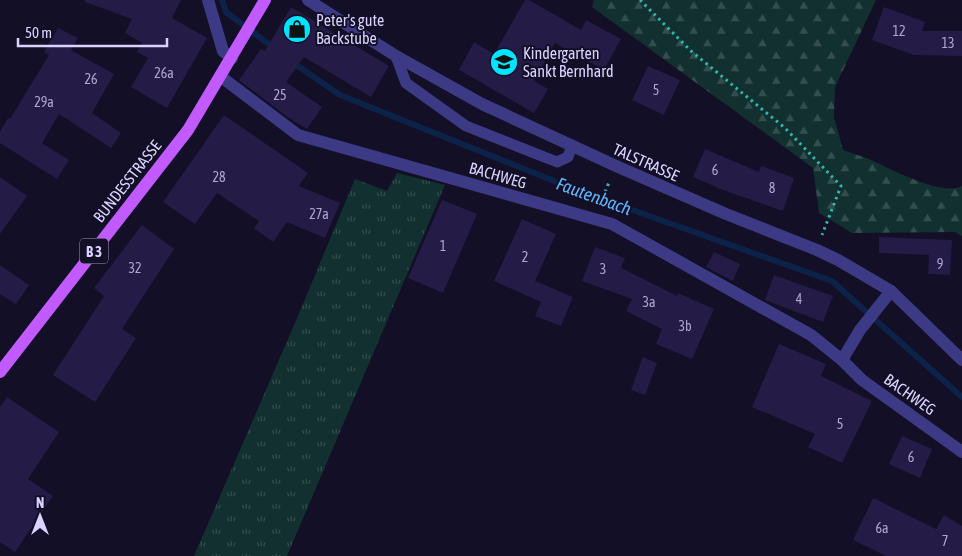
<svg xmlns="http://www.w3.org/2000/svg" width="962" height="556" font-family="'Asap Condensed',sans-serif">
  <style>
    .grass { fill: url(#grass-tufts) }
    .forest { fill: url(#forest-firs) }
    .lines { fill: none; stroke-linecap: round; stroke-linejoin: round }
    .stream { stroke: #0c2248; stroke-width: 6 }
    .building { fill: #241b47 }
    .path { stroke: #2fb8b0; stroke-width: 3; stroke-dasharray: 2.5 4; stroke-linecap: butt }
    .service { stroke: #3d3a85; stroke-width: 11 }
    .minor { stroke: #3d3a85; stroke-width: 12 }
    .primary { stroke: #c25bff; stroke-width: 12 }
    .labels { text-anchor: middle; dominant-baseline: central; stroke-width: 4; stroke-linejoin: round; paint-order: stroke }
    .number-label { font-size: 14px; fill: #aca6d1 }
    .shield { fill: #130f26; stroke: #9e99be; stroke-width: 1 }
    .shield-label { font-size: 15px; font-weight: bold; fill: #d9d4ff }
    .poi-label { font-size: 16px; fill: #d9d4ff; stroke: #130f26; text-anchor: start }
    .street-label { font-size: 16px; fill: #d9d4ff; stroke: #130f26 }
    .water-label { font-size: 18px; font-style: italic; fill: #62b6ff; stroke: #130f26 }
  </style>
  <defs>
    <pattern id="grass-tufts" width="24" height="20" patternUnits="userSpaceOnUse" patternTransform="scale(1.25)"><rect width="24" height="20" fill="#12302f"/><path d="M3 7l-1-3M5 7V3M7 7l1-3M15 17l-1-3M17 17v-4M19 17l1-3" fill="none" stroke="#344d4e"/></pattern>
    <pattern id="forest-firs" width="22" height="20" patternUnits="userSpaceOnUse" patternTransform="scale(1.25)"><rect width="22" height="20" fill="#12302f"/><path d="M5 1l3.5 6h-7zM16 11l3.5 6h-7z" fill="#344d4e"/></pattern>
  </defs>
  <rect width="100%" height="100%" fill="#130f26"/>
  <!-- grass -->
  <polygon class="grass" points="397,173 445,185 287,556 194,556 298,316 355,179 387,191"/>
  <!-- forest -->
  <path class="forest" d="M594 0H876L835 87 834 117 843 150C851 153 861 156 869 159 889 168 942 197 962 186V236L955 232 852 233 819 213 813 168 592 7Z"/>
  <g class="lines">
    <!-- stream -->
    <g class="stream">
      <polyline points="222,0 226,12 274,48"/>
      <polyline points="292,62 340,95 579,191 832,281 962,397"/>
    </g>
  </g>
  <!-- building -->
  <g class="building">
    <polygon points="85,0 181,0 172,18 207,38 167,108 131,87 148,58 137,52 142,43 125,33 132,19 85,2"/>
    <polygon points="525,0 529,0 581,30 586,20 621,39 604,70 555,43 534,81 548,89 534,113 459,70 474,42 494,54"/>
    <polygon points="291,7 389,66 371,97 304,57 286,82 322,107 307,129 289,118 239,80 261,49 265,51"/>
    <polygon points="884,7 925,22 922,31 962,31 962,56 914,55 872,40"/>
    <polygon points="58,28 78,38 71,50 114,74 92,113 121,133 111,148 59,114 42,143 69,160 57,179 0,143 0,132 8,118 10,119 49,55 44,52"/>
    <polygon points="648,66 680,80 664,115 632,100"/>
    <polygon points="224,115 308,173 299,186 340,203 325,238 287,222 273,242 254,228 259,221 217,193 195,224 163,202"/>
    <polygon points="705,149 759,172 761,166 794,178 783,211 723,190 693,177"/>
    <polygon points="0,177 27,196 0,234"/>
    <polygon points="442,200 477,214 443,293 408,278"/>
    <polygon points="522,219 556,234 535,281 573,297 561,326 535,316 541,302 494,281"/>
    <polygon points="142,225 174,249 122,329 136,338 95,402 53,375 104,296 94,288"/>
    <polygon points="879,237 952,240 950,275 928,274 929,255 879,253"/>
    <polygon points="595,247 625,258 621,268 677,296 678,293 714,309 692,359 656,344 662,329 626,311 632,299 582,281"/>
    <polygon points="714,252 740,264 733,281 706,267"/>
    <polygon points="0,265 29,285 16,304 0,294"/>
    <polygon points="774,275 833,296 823,322 765,300"/>
    <polygon points="779,344 826,364 821,376 872,401 842,463 808,447 815,434 752,407"/>
    <polygon points="643,357 657,363 645,395 631,390"/>
    <polygon points="7,397 59,432 28,479 53,496 15,552 0,542 0,407"/>
    <polygon points="902,436 932,449 920,478 889,464"/>
    <polygon points="873,498 936,529 944,515 962,526 962,556 886,556 853,540"/>
  </g>
  <g class="lines">
    <!-- path -->
    <g class="path">
      <polyline points="640,0 691,51 785,128 841,186 822,235"/>
      <polyline points="600,204 610,180"/>
    </g>
    <!-- service -->
    <polyline class="service" points="396,56 406,83 466,126 557,162 568,157 572,145"/>
    <!-- minor -->
    <g class="minor">
      <polyline points="208,0 223,51 232,58"/>
      <polyline points="308,0 396,56 482,104 616,166 726,214 817,250 838,260 891,291 962,360"/>
      <polyline points="220,76 298,135 612,224 811,335 842,360 862,380 962,452"/>
      <polyline points="842,360 860,330 891,291"/>
    </g>
    <!-- primary -->
    <polyline class="primary" points="0,372 188,130 265,0"/>
  </g>
  <!-- icons -->
  <defs>
    <symbol id="shop-disc" viewBox="-11 -11 22 22"><circle r="9.5" fill="#00e5ff" stroke="#130f26"/><path d="M-5-2.5h2.3a2.7 3.5 0 0 1 5.4 0H5L5.5 6h-11ZM-1.5-2.5h3a1.5 2.3 0 0 0-3 0Z" fill="#111"/></symbol>
    <symbol id="school-disc" viewBox="-11 -11 22 22"><circle r="9.5" fill="#00e5ff" stroke="#130f26"/><path d="M0-5L7-2L0 1L-7-2ZM-4 1L0 2.5L4 1V4Q0 6-4 4Z" fill="#111"/></symbol>
  </defs>
  <g fill-rule="evenodd">
    <use href="#shop-disc" x="281" y="13" width="32" height="32"/>
    <use href="#school-disc" x="488" y="46" width="32" height="32"/>
  </g>
  <g class="labels">
    <!-- number labels -->
    <g class="number-label">
      <text x="899" y="31">12</text>
      <text x="948" y="43">13</text>
      <text x="164" y="73">26a</text>
      <text x="91" y="79">26</text>
      <text x="656" y="90">5</text>
      <text x="280" y="95">25</text>
      <text x="44" y="102">29a</text>
      <text x="715" y="170">6</text>
      <text x="219" y="177">28</text>
      <text x="772" y="188">8</text>
      <text x="319" y="214">27a</text>
      <text x="443" y="246">1</text>
      <text x="525" y="257">2</text>
      <text x="940" y="264">9</text>
      <text x="135" y="268">32</text>
      <text x="603" y="269">3</text>
      <text x="799" y="299">4</text>
      <text x="649" y="302">3a</text>
      <text x="685" y="326">3b</text>
      <text x="840" y="424">5</text>
      <text x="911" y="457">6</text>
      <text x="882" y="528">6a</text>
      <text x="945" y="541">7</text>
    </g>
    <!-- shield labels -->
    <rect class="shield" x="80" y="238.5" width="28" height="25" rx="4"/>
    <g class="shield-label">
      <text x="94" y="251">B 3</text>
    </g>
    <!-- poi labels -->
    <g class="poi-label">
      <text x="316" y="20">Peter's gute<tspan x="316" dy="18">Backstube</tspan></text>
      <text x="523" y="53">Kindergarten<tspan x="523" dy="18">Sankt Bernhard</tspan></text>
    </g>
    <!-- street labels -->
    <g class="street-label">
      <text transform="translate(646 162) rotate(24)">TALSTRASSE</text>
      <text transform="translate(498 175) rotate(16)">BACHWEG</text>
      <text transform="translate(127 181) rotate(-52)">BUNDESSTRASSE</text>
      <text transform="translate(910 394) rotate(35)">BACHWEG</text>
    </g>
    <!-- water labels -->
    <g class="water-label">
      <text transform="translate(594 196) rotate(20)">Fautenbach</text>
    </g>
  </g>
  <!-- north arrow -->
  <g transform="translate(40 516)" stroke="#130f26" stroke-width="4" paint-order="stroke">
  <path d="M0-4L9 19L0 12L-9 19Z" fill="#d9d4ff"/>
  <text y="-8" font-size="14" font-weight="bold" text-anchor="middle" fill="#d9d4ff">N</text>
  </g>
  <!-- scale -->
  <path d="M18 38v8h149v-8" fill="none" stroke="#d9d4ff" stroke-width="2.5"/>
  <text x="25" y="38" font-size="15" fill="#d9d4ff" stroke="#130f26" stroke-width="4" paint-order="stroke">50 m</text>
</svg>
